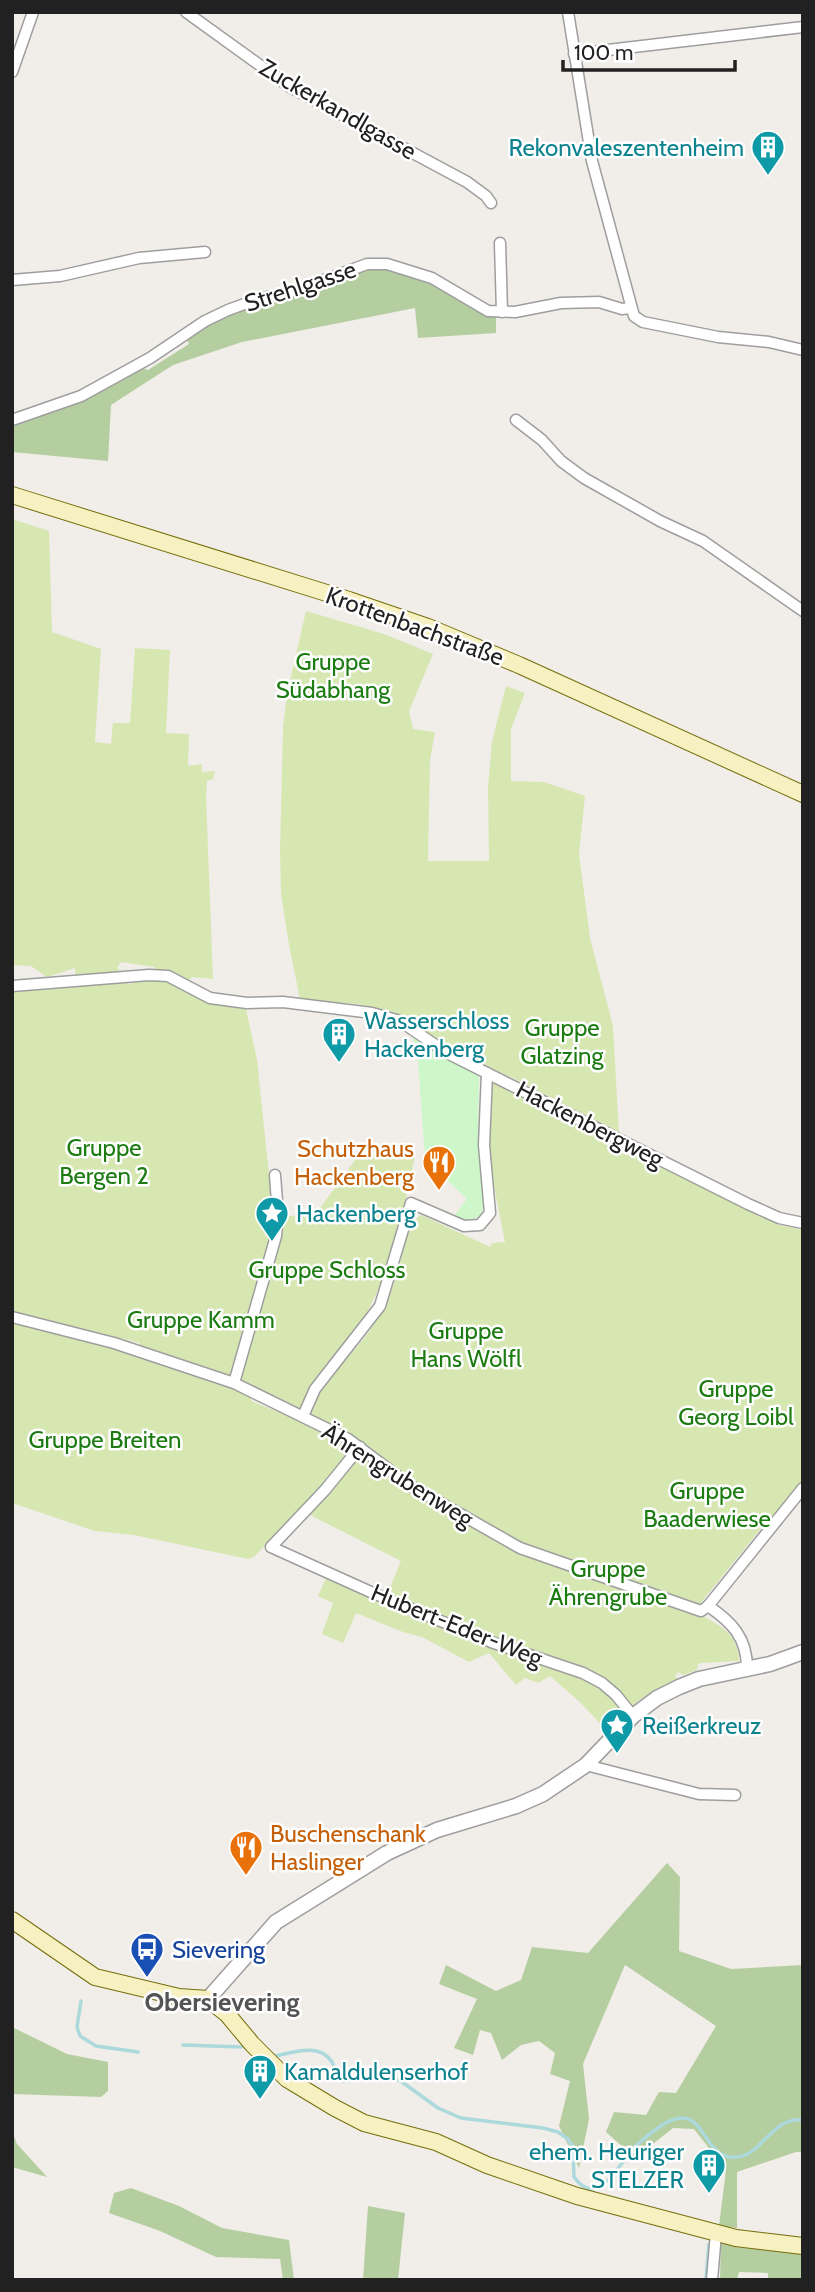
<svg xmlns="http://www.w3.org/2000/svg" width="815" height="2292" font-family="Cabin,sans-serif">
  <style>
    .grass { fill: #d6e7b2 }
    .forest { fill: #b5cea0 }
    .park { fill: #cef7c9 }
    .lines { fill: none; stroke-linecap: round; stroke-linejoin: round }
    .stream { stroke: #acd9dc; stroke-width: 3.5 }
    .minor-casing { stroke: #9e9e9e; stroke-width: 13 }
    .tertiary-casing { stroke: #9e9e9e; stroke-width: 17 }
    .secondary-casing { stroke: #756e0b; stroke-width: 18 }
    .minor { stroke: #fff; stroke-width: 10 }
    .tertiary { stroke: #fff; stroke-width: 14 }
    .secondary { stroke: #f7f0c1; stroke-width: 16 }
    .labels { text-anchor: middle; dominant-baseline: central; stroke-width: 5; stroke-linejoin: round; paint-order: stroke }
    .street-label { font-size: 24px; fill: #212121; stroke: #fff }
    .culture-label { font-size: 24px; fill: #0d838f; stroke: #fff; text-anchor: start }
    .park-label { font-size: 24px; fill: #1c7c12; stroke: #fff }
    .food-label { font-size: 24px; fill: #c56008; stroke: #fff; text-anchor: end }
    .transit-label { font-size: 24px; fill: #164399; stroke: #fff; text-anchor: start }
    .neighbourhood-label { font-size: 26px; font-weight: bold; fill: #545454; stroke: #fff }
  </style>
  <rect width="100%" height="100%" fill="#f1ede8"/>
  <!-- grass -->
  <g class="grass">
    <polygon points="12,519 49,531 52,632 101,649 95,742 111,744 113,723 130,723 135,648 170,650 166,733 189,734 188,766 202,764 202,772 215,771 213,779 207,781 206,797 213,979 192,977 189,980 180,975 157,973 154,967 121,962 117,968 124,975 76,979 75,968 47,977 31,966 12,965"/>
    <polygon points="306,611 384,634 433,654 409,711 413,729 435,732 430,760 428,861 489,861 488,787 492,742 506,686 525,693 511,729 511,781 544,782 585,796 579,854 590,938 613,1026 619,1133 513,1078 447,1049 402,1016 391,1011 357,1004 300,999 289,945 281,894 280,851 283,728 287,694"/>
    <polygon points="152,979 165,980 246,1009 257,1060 274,1223 268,1254 244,1338 230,1378 139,1347 140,1343 120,1338 118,1341 12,1311 12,990 52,989 127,982 128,984"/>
    <path d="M496 1082 779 1225 803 1230V1484L767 1525 763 1526 698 1606 695 1613C718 1623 739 1634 739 1661L701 1663 698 1664 697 1670 683 1675 678 1672 675 1676 677 1679 639 1700 606 1730 581 1703 550 1676 538 1683 525 1678 516 1685 489 1653 469 1662 422 1637 403 1632 356 1613 343 1643 322 1634 333 1603 318 1596 327 1576 387 1595 401 1561 308 1514 358 1454 442 1510 486 1534 441 1499 341 1429 243 1384 242 1377 276 1255 285 1216 315 1215 358 1156H415C408 1186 403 1218 394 1247 384 1284 360 1329 337 1360L341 1365C358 1347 378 1322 388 1299 393 1287 397 1275 400 1263 406 1243 403 1227 421 1215L490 1247 492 1243 505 1242 492 1176 489 1143 492 1085Z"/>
    <path d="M12 1321C93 1341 177 1360 251 1398V1401L316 1427 352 1446V1449L326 1481 254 1557 248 1559 134 1535 95 1531 12 1503Z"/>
  </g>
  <!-- forest -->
  <g class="forest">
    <path d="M366 267C415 267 454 294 496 316V333L418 338 415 308 242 342 173 365 111 405 108 461 12 452V428L17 423 80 402 140 367 148 370 189 344 185 336 214 319Z"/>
    <polygon points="667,1863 680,1877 679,1951 731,1969 803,1965 803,2152 796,2152 737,2172 737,2228 719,2226 726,2170 694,2129 673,2128 635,2158 606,2132 614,2112 646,2115 659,2092 676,2093 716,2026 625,1965 583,2064 589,2119 579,2168 559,2126 570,2081 550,2074 555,2053 539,2041 521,2045 502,2060 491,2033 480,2030 473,2055 454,2048 477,1999 439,1984 446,1965 496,1991 521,1980 532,1947 588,1953"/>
    <polygon points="12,2027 67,2054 108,2062 108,2091 101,2097 12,2094"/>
    <polygon points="12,2131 17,2144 47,2177 12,2167"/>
    <polygon points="131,2188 179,2206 222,2228 289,2240 294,2280 283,2280 280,2259 216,2257 160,2231 109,2213 114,2193"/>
    <polygon points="368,2206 405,2213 398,2280 363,2280"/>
    <polygon points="721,2243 744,2248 803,2252 803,2280 768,2280 768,2273 739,2272 737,2280 720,2280"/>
  </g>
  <!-- park -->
  <polygon class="park" points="412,1034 479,1076 478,1143 484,1200 482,1213 473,1220 463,1221 453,1217 467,1199 425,1159 418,1060"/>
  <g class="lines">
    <!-- stream -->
    <g class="stream">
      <polyline points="81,2001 77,2027 80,2036 96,2046 138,2052"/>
      <polyline points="183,2045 241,2047"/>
      <path d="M274 2056C293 2053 319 2042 332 2062 336 2069 336 2076 343 2081L389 2076 402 2082 438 2108 461 2118 543 2128 558 2132 568 2139 573 2147 574 2177C598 2211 619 2163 633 2149 641 2140 652 2132 662 2125 704 2099 700 2152 730 2157 762 2161 768 2117 803 2120"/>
      <polyline points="706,2278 709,2244"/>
    </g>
    <defs>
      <g id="minor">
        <polyline points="186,12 290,87 467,182 486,196 491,203"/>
        <polyline points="568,12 592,161 634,316 643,322 718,337 769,342 803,350"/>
        <polyline points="574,54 803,27"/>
        <polyline points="12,72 33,12"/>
        <polyline points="500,243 502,312"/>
        <polyline points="12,280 60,276 139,258 205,252"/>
        <polyline points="12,420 81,396 150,358 205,321 228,310 258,299 294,291 367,264 387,264 432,278 488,311 515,312 561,303 599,302 622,309 631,308"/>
        <polyline points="516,420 542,440 561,461 584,478 660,521 703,541 803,611"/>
        <polyline points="12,986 149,975 168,976 210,998 247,1003 283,1002 372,1013 400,1021 447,1053 748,1204 779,1218 803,1223"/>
        <polyline points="12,1317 114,1343 234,1383 348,1439 411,1486 520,1548 701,1611 708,1606"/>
        <polyline points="234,1383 276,1236 278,1215 275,1175"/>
        <polyline points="303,1416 315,1389 380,1306 411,1203 464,1226 480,1225 490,1213 484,1145 487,1073"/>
        <polyline points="360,1447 325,1490 271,1547 373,1593 491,1642 583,1673 602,1683 616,1695 633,1716"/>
        <polyline points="708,1606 803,1488"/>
        <path d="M708 1606C732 1622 747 1638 747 1668"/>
        <polyline points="586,1765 699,1794 735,1795"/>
        <polyline points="712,2280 716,2233"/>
      </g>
      <polyline id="tertiary" points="208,1999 276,1922 387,1853 437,1830 516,1806 543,1794 586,1765 633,1716 657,1698 679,1687 699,1679 770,1664 803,1652"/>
      <g id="secondary">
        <polyline points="12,495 349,600 428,627 519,665 803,794"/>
        <polyline points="12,1920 95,1977 179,1997 208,1999 227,2014 252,2044 287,2079 335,2108 364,2123 436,2142 487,2165 577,2196 736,2238 803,2246"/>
      </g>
    </defs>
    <!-- minor casing -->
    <use href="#minor" class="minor-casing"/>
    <!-- tertiary casing -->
    <use href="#tertiary" class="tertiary-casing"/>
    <!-- secondary casing -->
    <use href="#secondary" class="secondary-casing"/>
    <!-- minor -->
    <use href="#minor" class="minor"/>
    <!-- tertiary -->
    <use href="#tertiary" class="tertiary"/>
    <!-- secondary -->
    <use href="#secondary" class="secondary"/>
  </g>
  <!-- icons -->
  <defs>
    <symbol id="building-pin" viewBox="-11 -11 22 30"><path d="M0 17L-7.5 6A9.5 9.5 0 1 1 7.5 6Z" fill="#0f9aa8" stroke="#fff"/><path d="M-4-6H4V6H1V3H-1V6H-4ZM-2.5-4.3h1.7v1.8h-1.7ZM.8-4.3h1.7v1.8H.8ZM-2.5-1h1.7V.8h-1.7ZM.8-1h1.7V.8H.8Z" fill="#fff"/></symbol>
    <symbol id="restaurant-pin" viewBox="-11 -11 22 30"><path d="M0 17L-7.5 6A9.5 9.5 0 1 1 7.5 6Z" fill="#e8710a" stroke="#fff"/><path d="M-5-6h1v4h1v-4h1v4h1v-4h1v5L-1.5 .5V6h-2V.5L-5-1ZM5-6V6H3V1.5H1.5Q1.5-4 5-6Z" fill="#fff"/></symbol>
    <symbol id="sight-pin" viewBox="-11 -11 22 30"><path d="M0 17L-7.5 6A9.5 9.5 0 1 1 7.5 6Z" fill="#0f9aa8" stroke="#fff"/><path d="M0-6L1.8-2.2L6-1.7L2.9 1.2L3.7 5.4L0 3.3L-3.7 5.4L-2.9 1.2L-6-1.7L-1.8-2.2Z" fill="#fff"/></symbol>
    <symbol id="bus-pin" viewBox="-11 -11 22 30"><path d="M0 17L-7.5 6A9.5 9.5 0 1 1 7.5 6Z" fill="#1a4fb4" stroke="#fff"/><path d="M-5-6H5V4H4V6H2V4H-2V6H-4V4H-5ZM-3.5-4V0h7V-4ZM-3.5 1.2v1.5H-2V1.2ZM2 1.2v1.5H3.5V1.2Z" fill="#fff"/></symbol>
  </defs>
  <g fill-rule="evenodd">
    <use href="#building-pin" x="749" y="128" width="38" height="52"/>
    <use href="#building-pin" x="320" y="1015" width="38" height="52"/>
    <use href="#restaurant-pin" x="420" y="1143" width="38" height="52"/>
    <use href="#sight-pin" x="253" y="1194" width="38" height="52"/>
    <use href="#sight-pin" x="598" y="1706" width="38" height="52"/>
    <use href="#restaurant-pin" x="227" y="1828" width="38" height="52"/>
    <use href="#bus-pin" x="128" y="1930" width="38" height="52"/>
    <use href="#building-pin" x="241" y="2052" width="38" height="52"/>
    <use href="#building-pin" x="690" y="2146" width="38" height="52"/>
  </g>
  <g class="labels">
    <!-- street labels -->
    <g class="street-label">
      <text transform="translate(338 109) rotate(30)">Zuckerkandlgasse</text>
      <text transform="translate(300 286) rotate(-18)">Strehlgasse</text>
      <text transform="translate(415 626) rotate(20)">Krottenbachstraße</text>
      <text transform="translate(590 1124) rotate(27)">Hackenbergweg</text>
      <text transform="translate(398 1475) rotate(32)">Ährengrubenweg</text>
      <text transform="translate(457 1625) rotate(22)">Hubert-Eder-Weg</text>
    </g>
    <!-- culture labels -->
    <g class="culture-label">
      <text x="744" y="147" text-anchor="end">Rekonvaleszentenheim</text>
      <text x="364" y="1020">Wasserschloss<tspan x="364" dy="28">Hackenberg</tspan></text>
      <text x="296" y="1213">Hackenberg</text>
      <text x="642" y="1725">Reißerkreuz</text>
      <text x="284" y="2071">Kamaldulenserhof</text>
      <text x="684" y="2151" text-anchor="end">ehem. Heuriger<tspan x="684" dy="28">STELZER</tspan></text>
    </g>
    <!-- park labels -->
    <g class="park-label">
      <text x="333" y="661">Gruppe<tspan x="333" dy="28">Südabhang</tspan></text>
      <text x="562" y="1027">Gruppe<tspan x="562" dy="28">Glatzing</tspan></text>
      <text x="104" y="1147">Gruppe<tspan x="104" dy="28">Bergen 2</tspan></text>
      <text x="327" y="1269">Gruppe Schloss</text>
      <text x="201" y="1319">Gruppe Kamm</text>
      <text x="466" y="1330">Gruppe<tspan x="466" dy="28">Hans Wölfl</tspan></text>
      <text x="736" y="1388">Gruppe<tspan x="736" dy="28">Georg Loibl</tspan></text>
      <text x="105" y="1439">Gruppe Breiten</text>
      <text x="707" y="1490">Gruppe<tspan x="707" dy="28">Baaderwiese</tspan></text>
      <text x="608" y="1568">Gruppe<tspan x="608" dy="28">Ährengrube</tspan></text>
    </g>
    <!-- food labels -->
    <g class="food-label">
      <text x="414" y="1148">Schutzhaus<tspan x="414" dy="28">Hackenberg</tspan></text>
      <text x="270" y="1833" text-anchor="start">Buschenschank<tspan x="270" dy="28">Haslinger</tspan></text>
    </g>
    <!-- transit labels -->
    <g class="transit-label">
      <text x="172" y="1949">Sievering</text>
    </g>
    <!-- neighbourhood labels -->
    <g class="neighbourhood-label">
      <text x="222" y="2002">Obersievering</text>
    </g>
  </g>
  <!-- border -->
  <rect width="815" height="2292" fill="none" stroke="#212121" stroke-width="28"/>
  <!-- scale -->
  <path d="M563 60v10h172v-10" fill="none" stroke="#212121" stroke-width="3.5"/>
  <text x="574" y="60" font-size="21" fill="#212121" stroke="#ffffff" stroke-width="5" paint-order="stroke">100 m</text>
</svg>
